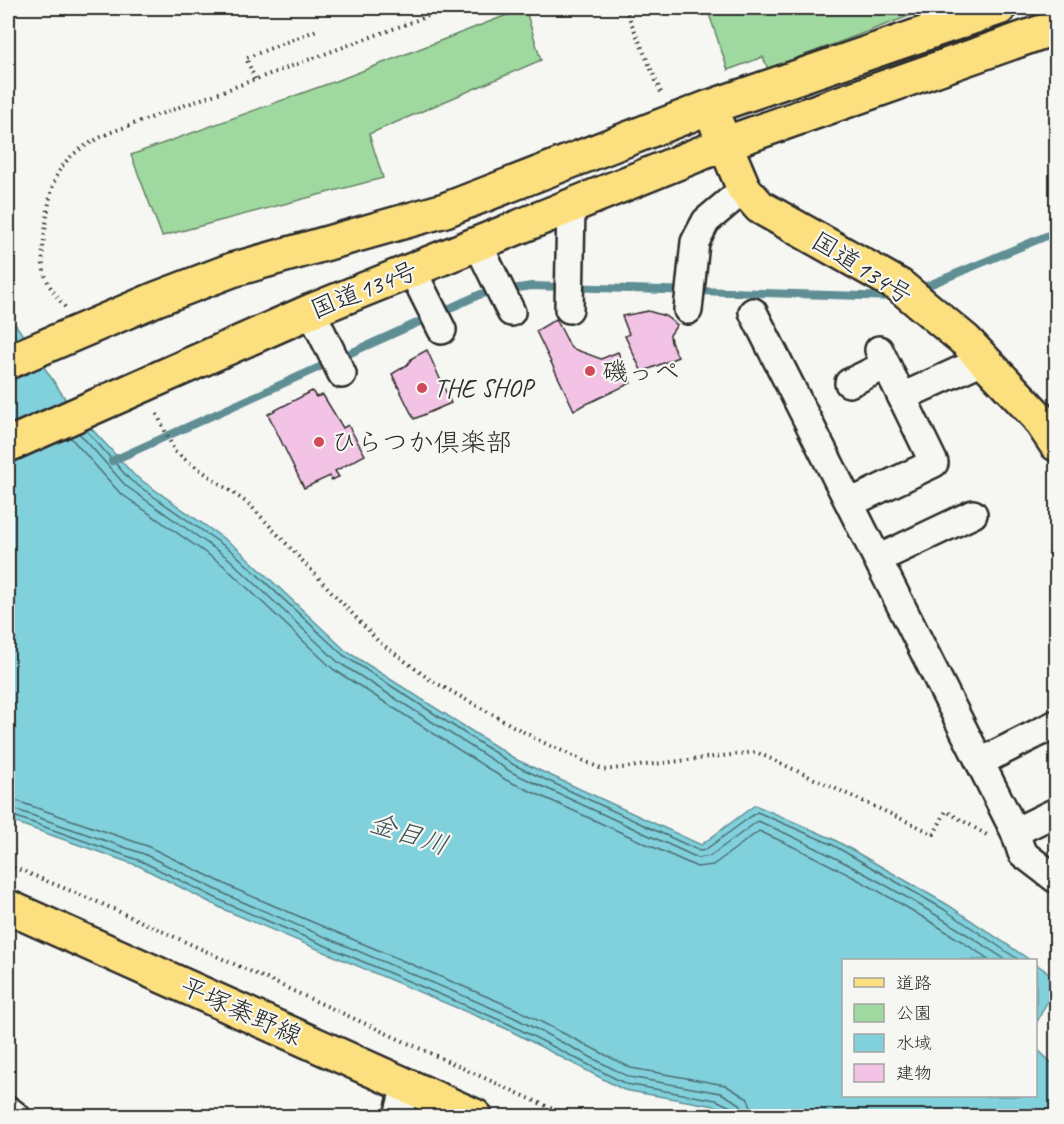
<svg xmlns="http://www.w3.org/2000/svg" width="1064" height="1124" font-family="Caveat,'Klee One',sans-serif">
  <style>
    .green { fill: #9fd99f; stroke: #658265; stroke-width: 1.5 }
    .water { fill: #81d1dc; stroke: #5f8f95; stroke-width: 1.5 }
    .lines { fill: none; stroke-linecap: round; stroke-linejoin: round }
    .shore { stroke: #4d6d72; stroke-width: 1.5 }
    .stream { stroke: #5f8f95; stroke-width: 8 }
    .building { fill: #f2c3e5; stroke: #2b2b2b; stroke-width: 1.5 }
    .minor-casing { stroke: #2b2b2b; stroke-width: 32 }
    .major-casing { stroke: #2b2b2b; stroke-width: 38 }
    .highway-casing { stroke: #2b2b2b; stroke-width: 38 }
    .path { stroke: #2b2b2b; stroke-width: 4; stroke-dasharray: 1.5 4.5; stroke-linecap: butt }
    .minor { stroke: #f6f6f2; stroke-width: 27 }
    .major { stroke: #fce080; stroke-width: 33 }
    .highway { stroke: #fce080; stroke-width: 33 }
    .poi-dot { fill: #d1495b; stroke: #f6f6f2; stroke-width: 2 }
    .labels { text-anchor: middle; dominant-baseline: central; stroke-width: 4.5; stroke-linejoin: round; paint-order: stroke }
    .street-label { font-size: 26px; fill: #2b2b2b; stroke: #f6f6f2 }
    .poi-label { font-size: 26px; fill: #2b2b2b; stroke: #f6f6f2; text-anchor: start }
    .water-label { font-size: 27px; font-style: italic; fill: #405457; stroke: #f6f6f2 }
  </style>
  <rect width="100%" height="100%" fill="#f6f6f2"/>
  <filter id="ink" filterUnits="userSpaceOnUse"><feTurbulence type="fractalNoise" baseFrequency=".0167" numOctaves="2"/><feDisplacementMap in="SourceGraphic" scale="12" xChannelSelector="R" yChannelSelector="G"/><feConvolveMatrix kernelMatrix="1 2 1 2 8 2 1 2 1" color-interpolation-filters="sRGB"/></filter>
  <g filter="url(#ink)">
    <!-- green -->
    <g class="green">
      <polygon points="525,8 541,60 369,134 383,178 162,236 131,155 344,78"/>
      <polygon points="707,8 930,8 768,69 763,57 728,70"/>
    </g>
    <!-- water -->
    <g class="water">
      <polygon points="8,318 16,325 68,403 134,475 237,548 346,651 517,760 701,845 755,805 833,839 948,905 1030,960 844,960 844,1096 1036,1096 1036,1048 1056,1067 1056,1116 736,1116 715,1106 624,1090 507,1029 225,910 139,866 8,820"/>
      <polygon points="1036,964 1056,978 1056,984 1036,1024"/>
    </g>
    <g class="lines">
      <!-- shore -->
      <g class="shore">
        <polyline points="86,430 130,480 233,552 343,655 514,765 700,851 705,850 757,812 831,844 945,910 1019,960"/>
        <path d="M79 433 126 486 228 558 338 662 511 772 698 858 710 856 758 821C846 859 927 907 1006 960"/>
        <path d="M70 437 120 493 223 565 333 669 506 780 697 867 713 865 759 831C841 867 917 911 990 960"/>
        <polyline points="8,798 147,846 235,889 516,1009 631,1068 725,1085 748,1099 754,1116"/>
        <polyline points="8,807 144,854 231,897 513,1017 629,1077 721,1093 740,1104 745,1116"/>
        <polyline points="8,814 141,861 228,904 509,1024 626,1084 716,1100 735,1109 737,1116"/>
      </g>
      <!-- stream -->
      <g class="stream">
        <polyline points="917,290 1056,232"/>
        <polyline points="112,461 481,294 531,286 897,297"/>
      </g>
    </g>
    <!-- building -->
    <g class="building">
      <polygon points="648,311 665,316 677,325 670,335 671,342 678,357 642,372 625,336 629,334 622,316"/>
      <polygon points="556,319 571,348 601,359 618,352 631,383 574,410 536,331"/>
      <polygon points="427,350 451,403 414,419 392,374 407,365 412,358"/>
      <polygon points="312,391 316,397 323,395 343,428 348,425 365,455 335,471 339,477 331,480 330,476 304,488 268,414"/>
    </g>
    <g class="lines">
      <defs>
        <g id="minor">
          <polyline points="478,244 511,312"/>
          <polyline points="412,270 442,330"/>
          <polyline points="569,309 571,206"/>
          <polyline points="688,310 695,242 706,221 744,189"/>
          <polyline points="311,311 342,374"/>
          <polyline points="753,312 1015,832 1022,853 1056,879"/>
          <polyline points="849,383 886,365"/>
          <polyline points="902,397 983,360"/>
          <polyline points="850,503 934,463 879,350"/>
          <polyline points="878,559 973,514"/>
          <polyline points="980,762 1056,724"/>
          <polyline points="1015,832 1056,812"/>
          <polyline points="8,1110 16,1116"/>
          <polyline points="398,1116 406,1085"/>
        </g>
        <polyline id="major" points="8,907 475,1116"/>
        <g id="highway">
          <polyline points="717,125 744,189 760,207 900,286 966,341 1038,417 1056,444"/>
          <polyline points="8,362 156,299 232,270 445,210 710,107 999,8"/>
          <polyline points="8,445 311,311 724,144 1056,27"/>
        </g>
      </defs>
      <!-- minor casing -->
      <use href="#minor" class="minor-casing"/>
      <!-- major casing -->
      <use href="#major" class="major-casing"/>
      <!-- highway casing -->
      <use href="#highway" class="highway-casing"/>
      <!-- path -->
      <g class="path">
        <polyline points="625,8 662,95"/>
        <polyline points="255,79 246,58 317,30"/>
        <path d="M65 307C41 278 40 267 45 231 52 175 55 159 109 133L450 8"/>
        <polyline points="157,414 175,452 250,505 378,641 429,679 538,740 604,770 756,752 934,834 946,811 987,835"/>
        <polyline points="8,865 100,903 568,1116"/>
      </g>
      <!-- minor -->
      <use href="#minor" class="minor"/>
      <!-- major -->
      <use href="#major" class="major"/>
      <!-- highway -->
      <use href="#highway" class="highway"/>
    </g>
  </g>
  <!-- markers -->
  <g class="poi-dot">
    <circle cx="590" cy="371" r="6"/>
    <circle cx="422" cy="388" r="6"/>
    <circle cx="319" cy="442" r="6"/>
  </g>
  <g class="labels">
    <!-- street labels -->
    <g class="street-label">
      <text transform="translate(862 268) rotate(32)">国道134号</text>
      <text transform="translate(364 290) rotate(-22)">国道134号</text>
      <text transform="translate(241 1011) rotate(24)">平塚秦野線</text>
    </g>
    <!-- poi labels -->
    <g class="poi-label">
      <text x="602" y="371">磯っペ</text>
      <text x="434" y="388">THE SHOP</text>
      <text x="331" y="442">ひらつか倶楽部</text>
    </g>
    <!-- water labels -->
    <g class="water-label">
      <text transform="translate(409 834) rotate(18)">金目川</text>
    </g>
  </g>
  <!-- margin -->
  <rect width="1064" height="1124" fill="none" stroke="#f6f6f2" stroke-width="30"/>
  <rect x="15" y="15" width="1034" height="1094" fill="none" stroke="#2b2b2b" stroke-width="2" filter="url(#ink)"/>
  <!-- legend -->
  <rect x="842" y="959" width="195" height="138" fill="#f6f6f2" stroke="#a5a5a2" stroke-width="1.5"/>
  <rect x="854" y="978" width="30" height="9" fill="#fce080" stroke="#a5a5a2" stroke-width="1.5"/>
  <text x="896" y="989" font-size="18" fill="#2b2b2b">道路</text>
  <rect x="854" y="1004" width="30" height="18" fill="#9fd99f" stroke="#a5a5a2" stroke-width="1.5"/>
  <text x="896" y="1019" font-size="18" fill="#2b2b2b">公園</text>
  <rect x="854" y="1034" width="30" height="18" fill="#81d1dc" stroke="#a5a5a2" stroke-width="1.5"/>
  <text x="896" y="1049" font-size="18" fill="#2b2b2b">水域</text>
  <rect x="854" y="1064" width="30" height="18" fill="#f2c3e5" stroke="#a5a5a2" stroke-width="1.5"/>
  <text x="896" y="1079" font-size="18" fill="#2b2b2b">建物</text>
</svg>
